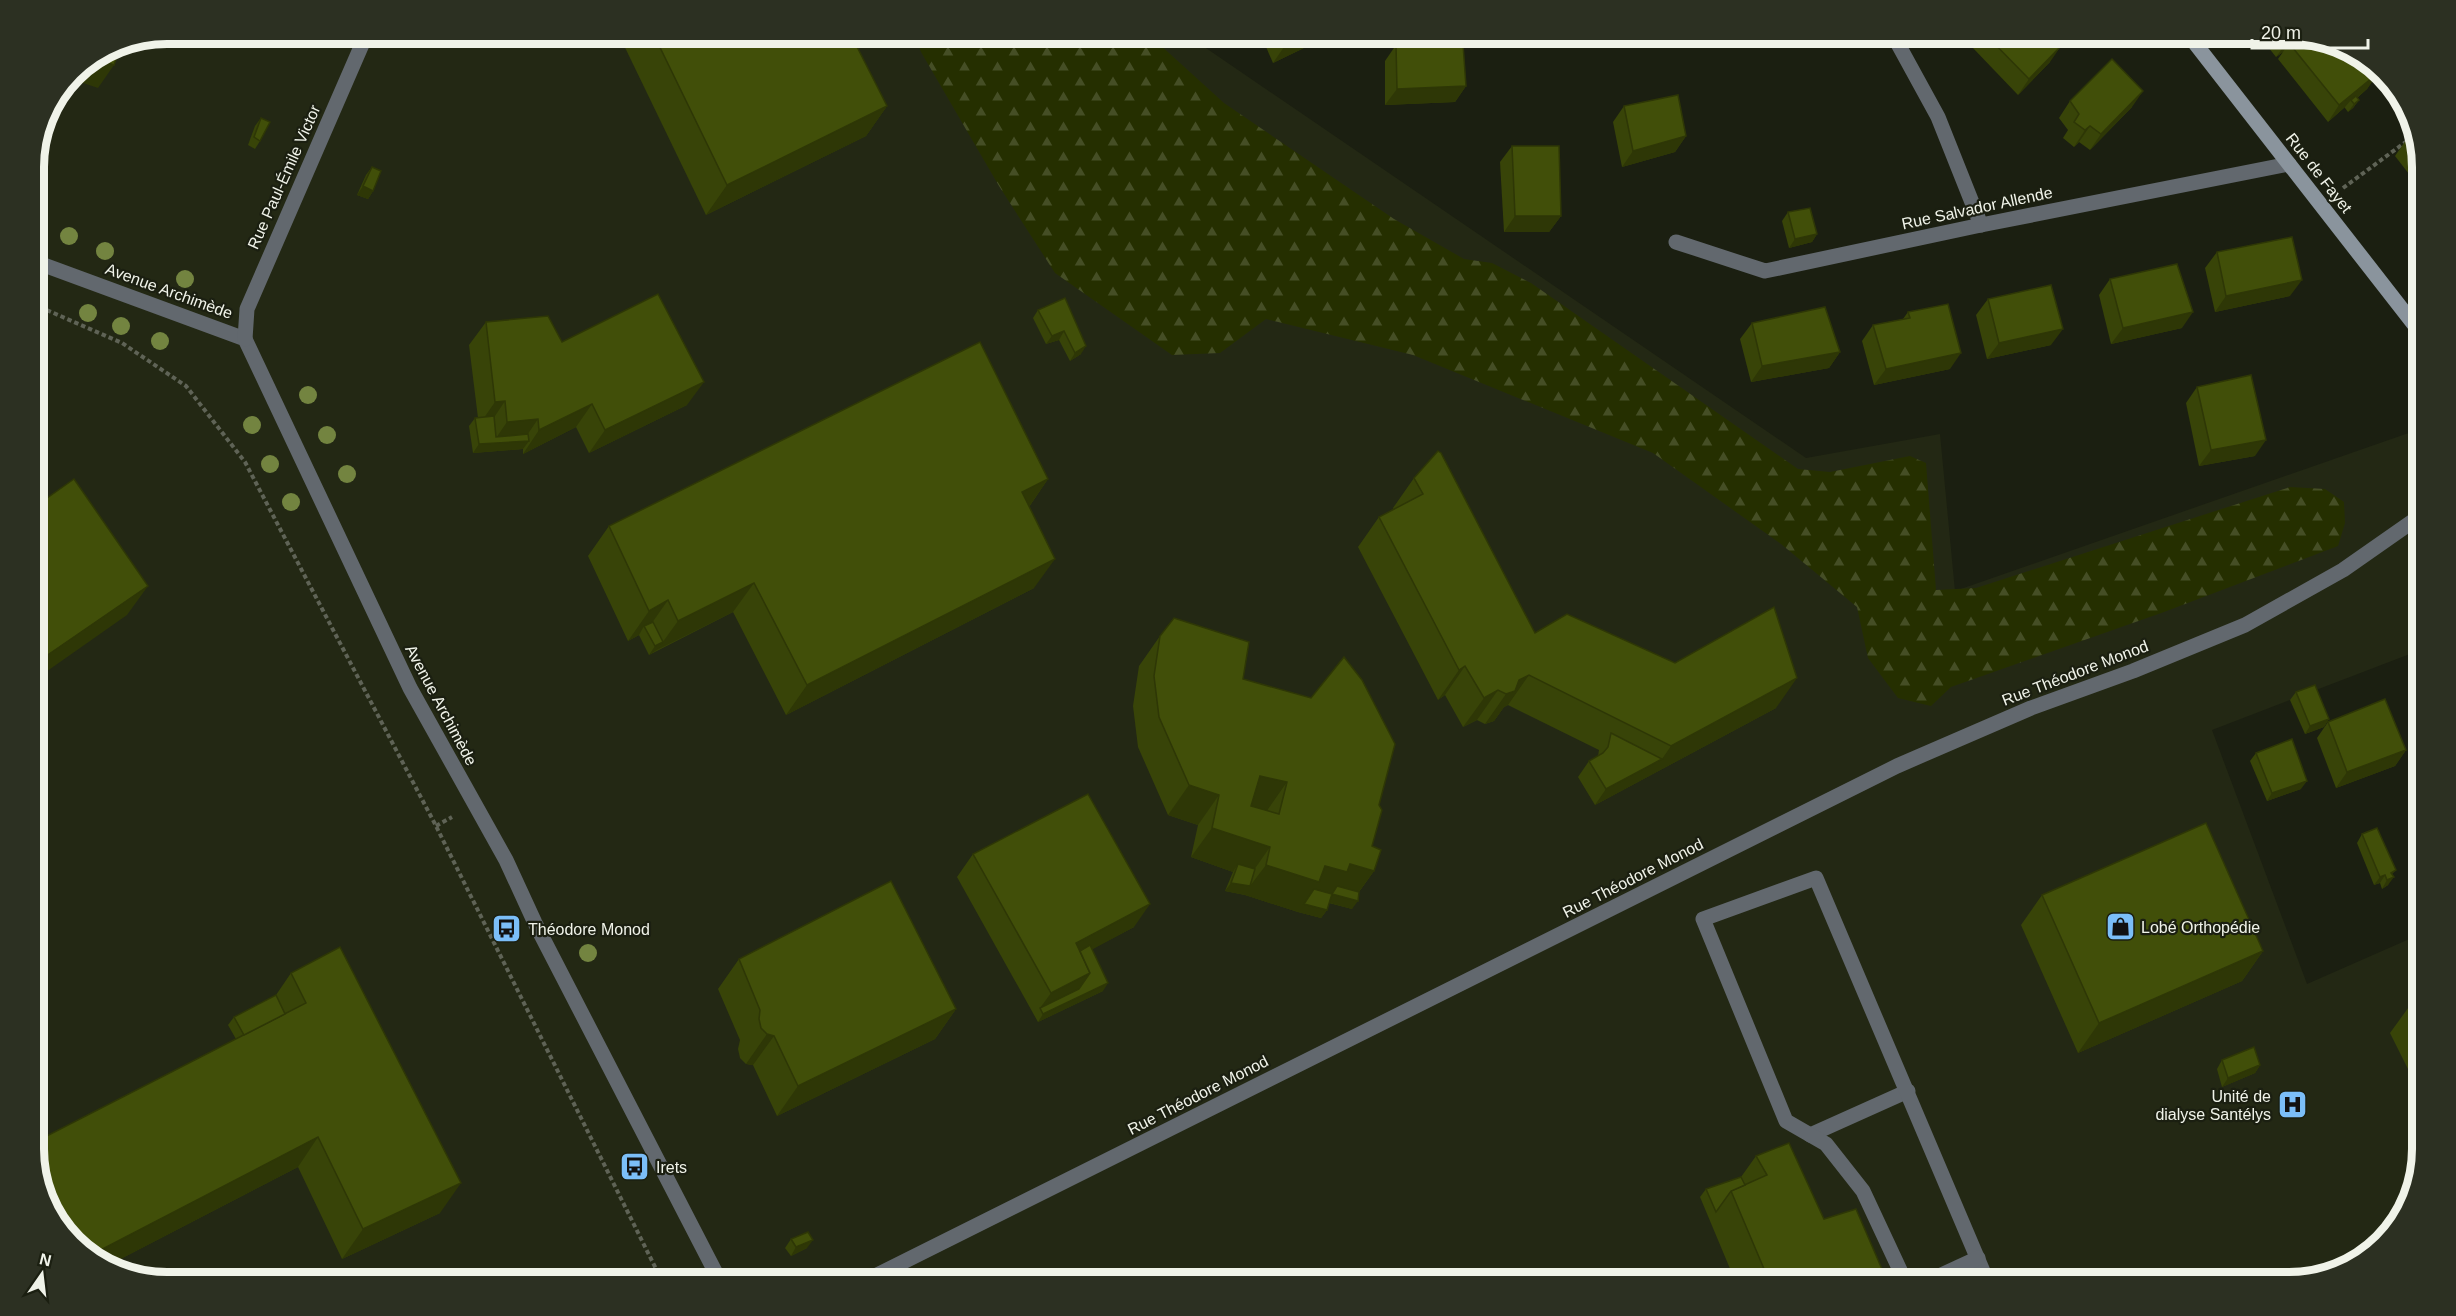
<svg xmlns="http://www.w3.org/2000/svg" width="2456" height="1316" font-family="Arial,sans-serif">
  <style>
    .built { fill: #232814 }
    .forest { fill: url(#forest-firs) }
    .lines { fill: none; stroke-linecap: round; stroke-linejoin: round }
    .path { stroke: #5f6356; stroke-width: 4; stroke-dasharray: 4.5 3; stroke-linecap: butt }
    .lane { stroke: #62686e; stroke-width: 15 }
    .street { stroke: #62686e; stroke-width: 15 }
    .secondary { stroke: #8a949d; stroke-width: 15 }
    .tree { fill: #738440 }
    .wall { fill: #384408 }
    .shaded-wall { fill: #2e3706 }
    .building { fill: #414f09; stroke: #2e3706; stroke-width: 1.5; fill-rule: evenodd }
    .labels { text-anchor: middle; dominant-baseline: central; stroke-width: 4.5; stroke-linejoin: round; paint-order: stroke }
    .street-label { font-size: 16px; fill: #f0f3e9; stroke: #1b1f11 }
    .poi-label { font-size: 16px; fill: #f0f3e9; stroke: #1b1f11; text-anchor: start }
    .rim { fill: none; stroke: #f0f3e9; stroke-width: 8 }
  </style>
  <defs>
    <pattern id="forest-firs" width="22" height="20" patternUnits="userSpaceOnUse" patternTransform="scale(1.5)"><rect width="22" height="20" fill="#252f00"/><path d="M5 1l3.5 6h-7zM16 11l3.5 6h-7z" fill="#454e25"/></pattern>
  </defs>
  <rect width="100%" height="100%" fill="#1b1f11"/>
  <!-- built -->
  <polygon class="built" points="166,33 1184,33 1806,458 1940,434 1955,591 2423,428 2423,649 2212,730 2307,984 2423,933 2423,1150 2409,1209 2363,1261 2290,1283 166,1283 107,1269 55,1223 33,1159 33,158 43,115 72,72 116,43"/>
  <!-- forest -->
  <polygon class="forest" points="913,33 1147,33 1224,103 1394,219 1464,259 1492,263 1531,283 1798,469 1830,472 1910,456 1926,463 1936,590 1976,588 2290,487 2325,489 2344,502 2345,523 2338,546 2164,612 1951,687 1931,706 1898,698 1868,658 1857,607 1781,544 1653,453 1413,355 1266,319 1220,353 1172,355 1055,273 999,186 921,52"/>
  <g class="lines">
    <!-- path -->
    <g class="path">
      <polyline points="2343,188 2407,141"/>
      <polyline points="33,304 122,343 186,386 245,462 436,826 663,1283"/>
      <polyline points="436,826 452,817"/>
    </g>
    <!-- lane -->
    <g class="lane">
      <polyline points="1810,1135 1908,1091"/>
      <polyline points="1906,1283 1863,1191 1826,1144 1786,1121 1703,919 1816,878 1988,1283"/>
      <polyline points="1924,1283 1978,1258"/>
    </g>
    <!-- street -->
    <g class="street">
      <polyline points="1892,33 1938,117 1981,225"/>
      <polyline points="1676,242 1765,271 1981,225 2289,164"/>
      <polyline points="33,261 245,339 410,688 506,860 535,923 721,1283"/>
      <polyline points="245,339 247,309 367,33"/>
      <polyline points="861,1283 1897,766 2031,708 2133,671 2245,625 2343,570 2423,514"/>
    </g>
    <!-- secondary -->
    <polyline class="secondary" points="2187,33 2423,336"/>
  </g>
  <!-- trees -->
  <g class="tree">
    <circle cx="69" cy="236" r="9"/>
    <circle cx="105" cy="251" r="9"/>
    <circle cx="185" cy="279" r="9"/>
    <circle cx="88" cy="313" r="9"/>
    <circle cx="121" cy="326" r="9"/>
    <circle cx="160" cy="341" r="9"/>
    <circle cx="308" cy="395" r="9"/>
    <circle cx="252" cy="425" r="9"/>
    <circle cx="327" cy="435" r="9"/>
    <circle cx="270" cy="464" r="9"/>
    <circle cx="347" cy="474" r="9"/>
    <circle cx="291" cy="502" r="9"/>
    <circle cx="588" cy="953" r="9"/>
  </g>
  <!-- wall -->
  <g class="wall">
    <polygon points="618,33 850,33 887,106 866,136 706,215"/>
    <polygon points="1260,33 1319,33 1310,45 1273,63"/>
    <polygon points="1751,33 1765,33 1757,40"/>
    <polygon points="1982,33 2049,33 2050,62 2018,95 1972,47"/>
    <polygon points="2257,33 2290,33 2378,73 2367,89 2357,98 2359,100 2353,108 2348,112 2345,108 2345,107 2328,122 2278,59 2283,52 2276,57"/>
    <polygon points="1396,45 1466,86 1455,102 1385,105 1385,61"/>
    <polygon points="2070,101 2132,107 2090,150 2079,142 2074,147 2063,138 2068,130 2059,118"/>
    <polygon points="1624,106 1686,136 1675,152 1622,167 1613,122"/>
    <polygon points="261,118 260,141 255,149 248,145 255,126"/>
    <polygon points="2406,140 2423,158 2423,192 2395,156"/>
    <polygon points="1512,146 1561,216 1549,232 1504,232 1500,162"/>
    <polygon points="372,167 373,191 368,199 357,195 366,175"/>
    <polygon points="1788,212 1817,234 1812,242 1789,248 1782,221"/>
    <polygon points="2217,252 2290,296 2215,312 2205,268"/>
    <polygon points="2110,279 2182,328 2111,344 2099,295"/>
    <polygon points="1065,298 1081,354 1070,361 1059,340 1046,344 1033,318 1038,310"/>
    <polygon points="1988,299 2051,345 1987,359 1976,315"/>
    <polygon points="1908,312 1950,369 1874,385 1862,341 1873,325 1903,319"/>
    <polygon points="486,322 562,342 687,405 589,453 576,427 523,454 523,449 473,453 469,426 475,418 478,418 469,345"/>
    <polygon points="1752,323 1840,352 1829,368 1751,382 1740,339"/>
    <polygon points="2197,387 2255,456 2199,466 2186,403"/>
    <polygon points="1414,478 1535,633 1776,708 1595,805 1578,777 1589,761 1598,756 1599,750 1508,705 1504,707 1494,721 1485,724 1477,720 1463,727 1445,695 1438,700 1358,547 1379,517 1394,510 1393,508"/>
    <polygon points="1048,479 1029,507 1034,588 786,715 733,612 649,655 639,635 628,641 588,556 609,526"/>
    <polygon points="1160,636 1243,679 1379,805 1372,846 1374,871 1359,892 1352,909 1329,903 1327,910 1321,918 1298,912 1245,895 1225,891 1233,872 1191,857 1198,825 1168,815 1138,747 1133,706 1139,666"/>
    <polygon points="2296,692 2329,719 2324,727 2305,734 2290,700"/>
    <polygon points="2328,722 2406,750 2395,766 2336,788 2317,738"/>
    <polygon points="2256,753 2301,789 2267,801 2250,761"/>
    <polygon points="2362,834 2396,870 2392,874 2388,885 2382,889 2380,883 2374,885 2357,843"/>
    <polygon points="973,854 1134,927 1092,949 1103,991 1038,1022 957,877"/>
    <polygon points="2042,895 2263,951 2242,981 2078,1053 2021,925"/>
    <polygon points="739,959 956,1009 935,1039 777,1116 753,1065 746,1064 740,1058 738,1049 740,1040 718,989"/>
    <polygon points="291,973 440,1213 342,1259 298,1167 105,1267 55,1223 236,1039 228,1025 234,1017 276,995"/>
    <polygon points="2423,998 2423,1099 2390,1033 2411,1004"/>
    <polygon points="2222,1060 2260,1065 2255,1073 2222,1087 2217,1069"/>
    <polygon points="1756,1156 1824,1219 1888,1283 1736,1283 1700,1197 1706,1189 1741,1177"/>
    <polygon points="791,1239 807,1248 791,1256 785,1248"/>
  </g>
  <!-- shaded-wall -->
  <g class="shaded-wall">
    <polygon points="1313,33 1319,33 1310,45 1273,63 1284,47"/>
    <polygon points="2296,34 2303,36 2289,43 2283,52 2276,57 2288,41"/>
    <polygon points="2061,46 2050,62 2018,95 2029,79"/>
    <polygon points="94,58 114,65 98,88 68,78 72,72"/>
    <polygon points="2378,73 2367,89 2352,102 2351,100 2345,107 2328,122 2339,105"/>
    <polygon points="1466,86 1455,102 1385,105 1397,89"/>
    <polygon points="2143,91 2132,107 2090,150 2101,134"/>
    <polygon points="2359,100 2353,108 2348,112 2354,104"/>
    <polygon points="887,106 866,136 706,215 727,185"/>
    <polygon points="2090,126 2079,142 2074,147 2085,130"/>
    <polygon points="1686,136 1675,152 1622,167 1633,151"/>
    <polygon points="363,186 373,191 368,199 357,195"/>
    <polygon points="1515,216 1561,216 1549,232 1504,232"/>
    <polygon points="1817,234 1812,242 1789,248 1795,239"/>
    <polygon points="2302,280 2290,296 2215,312 2226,296"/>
    <polygon points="2193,312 2182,328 2111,344 2123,328"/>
    <polygon points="2063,329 2051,345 1987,359 1999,343"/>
    <polygon points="1064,331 1059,340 1046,344 1052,336"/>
    <polygon points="1086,346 1081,354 1070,361 1075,353"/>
    <polygon points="1840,352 1829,368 1751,382 1762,366"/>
    <polygon points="1961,353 1950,369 1874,385 1886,369"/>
    <polygon points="704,382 687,405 589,453 605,430"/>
    <polygon points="505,401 489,425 479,425 495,402"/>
    <polygon points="592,404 576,427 523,454 539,430"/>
    <polygon points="538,419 523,441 529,441 523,449 473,453 479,444 492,444 507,422"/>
    <polygon points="2266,440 2255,456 2199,466 2211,450"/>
    <polygon points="1048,479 1028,508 1022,492"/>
    <polygon points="1055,559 1034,588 786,715 807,685"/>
    <polygon points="754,583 733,612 657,650 678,621"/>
    <polygon points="148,586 127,615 33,681 33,665"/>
    <polygon points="668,600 647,630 644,626 639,635 628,641 649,611"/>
    <polygon points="663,642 657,650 649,655 655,646"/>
    <polygon points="1465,666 1445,695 1438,700 1459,670"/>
    <polygon points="1529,675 1508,705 1504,707 1494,721 1485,724 1506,694 1519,680"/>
    <polygon points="1797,678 1776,708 1595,805 1606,789 1662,759 1671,746"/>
    <polygon points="1498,690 1477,720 1463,727 1484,698"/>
    <polygon points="2329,719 2324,727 2305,734 2310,726"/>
    <polygon points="2406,750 2395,766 2336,788 2347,772"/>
    <polygon points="1260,776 1287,782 1266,812 1239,806"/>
    <polygon points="2307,781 2301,789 2267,801 2272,793"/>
    <polygon points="1189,785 1219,795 1198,825 1168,815"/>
    <polygon points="1212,828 1270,847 1249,877 1238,864 1233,872 1191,857"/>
    <polygon points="1350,864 1374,871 1353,900 1358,901 1352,909 1326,902 1327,910 1321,918 1298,912 1245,895 1225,891 1231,883 1250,886 1266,865 1325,866"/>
    <polygon points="2385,875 2380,883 2374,885 2380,877"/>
    <polygon points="2394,877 2388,885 2382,889 2387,880"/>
    <polygon points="1150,904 1134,927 1067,963 1076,943"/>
    <polygon points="2263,951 2242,981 2078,1053 2099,1023"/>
    <polygon points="1090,973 1074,997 1040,1008 1051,993"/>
    <polygon points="1108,983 1103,991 1038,1022 1043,1014"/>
    <polygon points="956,1009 935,1039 777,1116 798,1086"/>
    <polygon points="767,1034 774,1036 753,1065 746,1064"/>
    <polygon points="2260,1065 2255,1073 2222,1087 2228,1078"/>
    <polygon points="318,1137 298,1167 105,1267 91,1255"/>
    <polygon points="461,1183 440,1213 342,1259 363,1229"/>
    <polygon points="813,1240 807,1248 791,1256 796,1247"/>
  </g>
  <!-- building -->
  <g class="building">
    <polygon points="653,33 850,33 887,106 727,185"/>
    <polygon points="1278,33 1313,33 1284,47"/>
    <polygon points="1984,33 2049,33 2061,46 2029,79"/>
    <polygon points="2281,33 2290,33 2296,34 2288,41"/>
    <polygon points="2299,35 2349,47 2378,73 2339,105 2289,43"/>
    <polygon points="122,42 114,65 94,58 116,43"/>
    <polygon points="1463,44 1466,86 1397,89 1396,45"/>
    <polygon points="2112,59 2143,91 2101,134 2090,126 2085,130 2074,122 2079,114 2070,101"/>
    <polygon points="1678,95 1686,136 1633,151 1624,106"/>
    <polygon points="2356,96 2359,100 2354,104 2351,100"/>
    <polygon points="261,118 270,122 260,141 254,137"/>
    <polygon points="2415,134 2423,158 2423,162 2406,140"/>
    <polygon points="1512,146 1559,146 1561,216 1515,216"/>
    <polygon points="372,167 381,171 373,191 363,186"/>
    <polygon points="1810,208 1817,234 1795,239 1788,212"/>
    <polygon points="2292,237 2302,280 2226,296 2217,252"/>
    <polygon points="2177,264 2193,312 2123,328 2110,279"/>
    <polygon points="2051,285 2063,329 1999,343 1988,299"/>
    <polygon points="658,294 704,382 605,430 592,404 539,430 538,419 507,422 505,401 495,402 486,322 548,316 562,342"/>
    <polygon points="1065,298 1086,346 1075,353 1064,331 1052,336 1038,310"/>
    <polygon points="1948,304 1961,353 1886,369 1873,325 1910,318 1908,312"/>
    <polygon points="1825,307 1840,352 1762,366 1752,323"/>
    <polygon points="980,342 1048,479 1022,492 1055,559 807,685 754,583 678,621 668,600 649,611 609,526"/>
    <polygon points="2251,375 2266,440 2211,450 2197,387"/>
    <polygon points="494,416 496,437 528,434 529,441 479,444 475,418"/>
    <polygon points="1438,451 1441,453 1535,633 1567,614 1675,663 1774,607 1797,678 1671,746 1529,675 1519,680 1515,691 1506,694 1498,690 1484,698 1465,666 1459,670 1379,517 1423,494 1414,478"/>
    <polygon points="74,479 148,586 33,665 33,508"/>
    <path d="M1174 618 1249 642 1243 679 1311 698 1344 657 1362 680 1395 744 1379 805 1382 810 1372 846 1381 850 1374 871 1350 864 1347 872 1325 866 1319 882 1266 865 1270 847 1212 828 1219 795 1189 785 1159 717 1154 676 1160 636ZM1260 776 1287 782 1279 814 1251 806Z"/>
    <polygon points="653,622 663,642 655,646 644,626"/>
    <polygon points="2315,685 2329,719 2310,726 2296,692"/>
    <polygon points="2385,699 2406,750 2347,772 2328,722"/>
    <polygon points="1611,733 1662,759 1606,789 1589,761 1603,753 1608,747"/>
    <polygon points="2292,739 2307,781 2272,793 2256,753"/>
    <polygon points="1088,794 1150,904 1076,943 1090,973 1051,993 973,854"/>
    <polygon points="2206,823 2263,951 2099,1023 2042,895"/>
    <polygon points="2377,828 2396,870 2391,873 2394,877 2387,880 2385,875 2380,877 2362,834"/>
    <polygon points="1238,864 1255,869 1250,886 1231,883"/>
    <polygon points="891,881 956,1009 798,1086 774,1036 767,1034 761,1028 759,1019 760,1010 739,959"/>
    <polygon points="1337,886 1359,892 1358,901 1332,894"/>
    <polygon points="1314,889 1332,894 1327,910 1304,904"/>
    <polygon points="1090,945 1108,983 1043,1014 1040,1008 1079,989 1090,973 1080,951"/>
    <polygon points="340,947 461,1183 363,1229 318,1137 91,1255 55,1223 33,1159 33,1143 306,1003 291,973"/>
    <polygon points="276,995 285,1014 244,1035 234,1017"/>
    <polygon points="2423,998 2423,1028 2411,1004"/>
    <polygon points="2254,1047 2260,1065 2228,1078 2222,1060"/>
    <polygon points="1789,1143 1824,1219 1856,1209 1888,1283 1770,1283 1731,1191 1767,1175 1756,1156"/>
    <polygon points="1741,1177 1745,1185 1731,1191 1716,1212 1706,1189"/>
    <polygon points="808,1232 813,1240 796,1247 791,1239"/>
  </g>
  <!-- icons -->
  <defs>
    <symbol id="shop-square" viewBox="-11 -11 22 22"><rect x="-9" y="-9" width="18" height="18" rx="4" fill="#7bbef8" stroke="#1b1f11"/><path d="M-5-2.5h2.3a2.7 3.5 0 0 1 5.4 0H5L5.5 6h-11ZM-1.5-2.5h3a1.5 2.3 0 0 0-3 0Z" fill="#111"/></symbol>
    <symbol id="bus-square" viewBox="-11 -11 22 22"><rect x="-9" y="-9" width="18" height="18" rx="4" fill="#7bbef8" stroke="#1b1f11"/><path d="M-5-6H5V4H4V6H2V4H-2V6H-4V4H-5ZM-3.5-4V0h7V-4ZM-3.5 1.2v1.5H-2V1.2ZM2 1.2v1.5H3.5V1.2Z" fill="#111"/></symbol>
    <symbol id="hospital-square" viewBox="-11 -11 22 22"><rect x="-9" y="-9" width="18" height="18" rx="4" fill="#7bbef8" stroke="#1b1f11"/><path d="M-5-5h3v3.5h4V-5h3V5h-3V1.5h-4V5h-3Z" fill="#111"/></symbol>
  </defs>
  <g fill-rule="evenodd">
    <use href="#shop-square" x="2104" y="910" width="33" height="33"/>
    <use href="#bus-square" x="490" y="912" width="33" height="33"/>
    <use href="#hospital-square" x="2276" y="1088" width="33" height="33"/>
    <use href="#bus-square" x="618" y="1150" width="33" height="33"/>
  </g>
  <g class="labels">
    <!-- street labels -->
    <g class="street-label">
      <text transform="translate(2319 173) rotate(52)">Rue de Fayet</text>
      <text transform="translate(284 177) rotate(-66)">Rue Paul-Émile Victor</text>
      <text transform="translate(1977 208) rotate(-12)">Rue Salvador Allende</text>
      <text transform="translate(169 291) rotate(20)">Avenue Archimède</text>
      <text transform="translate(2075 673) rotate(-21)">Rue Théodore Monod</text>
      <text transform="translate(441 705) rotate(62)">Avenue Archimède</text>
      <text transform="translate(1633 878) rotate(-27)">Rue Théodore Monod</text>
      <text transform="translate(1198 1095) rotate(-27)">Rue Théodore Monod</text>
    </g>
    <!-- poi labels -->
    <g class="poi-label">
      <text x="2141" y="927">Lobé Orthopédie</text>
      <text x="528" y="929">Théodore Monod</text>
      <text x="2271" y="1096" text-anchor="end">Unité de<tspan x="2271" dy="18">dialyse Santélys</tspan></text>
      <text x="656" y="1167">Irets</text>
    </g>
  </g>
  <!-- crop -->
  <path d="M0 0H2456V1316H0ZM167 44H2289A123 123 0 0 1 2412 167V1149A123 123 0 0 1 2289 1272H167A123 123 0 0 1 44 1149V167A123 123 0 0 1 167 44Z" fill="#2c3022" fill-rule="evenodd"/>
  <path class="rim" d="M167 44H2289A123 123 0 0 1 2412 167V1149A123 123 0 0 1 2289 1272H167A123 123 0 0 1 44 1149V167A123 123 0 0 1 167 44Z"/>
  <!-- north arrow -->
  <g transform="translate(42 1274) rotate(14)" stroke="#1b1f11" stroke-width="4.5" paint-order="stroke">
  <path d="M0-4.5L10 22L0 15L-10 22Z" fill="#f0f3e9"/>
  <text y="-9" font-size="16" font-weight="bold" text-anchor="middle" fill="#f0f3e9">N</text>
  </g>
  <!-- scale -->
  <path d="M2252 39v9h116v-9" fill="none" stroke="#f0f3e9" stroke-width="3"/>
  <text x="2261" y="39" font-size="18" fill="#f0f3e9" stroke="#1b1f11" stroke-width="4.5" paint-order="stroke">20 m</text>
</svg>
